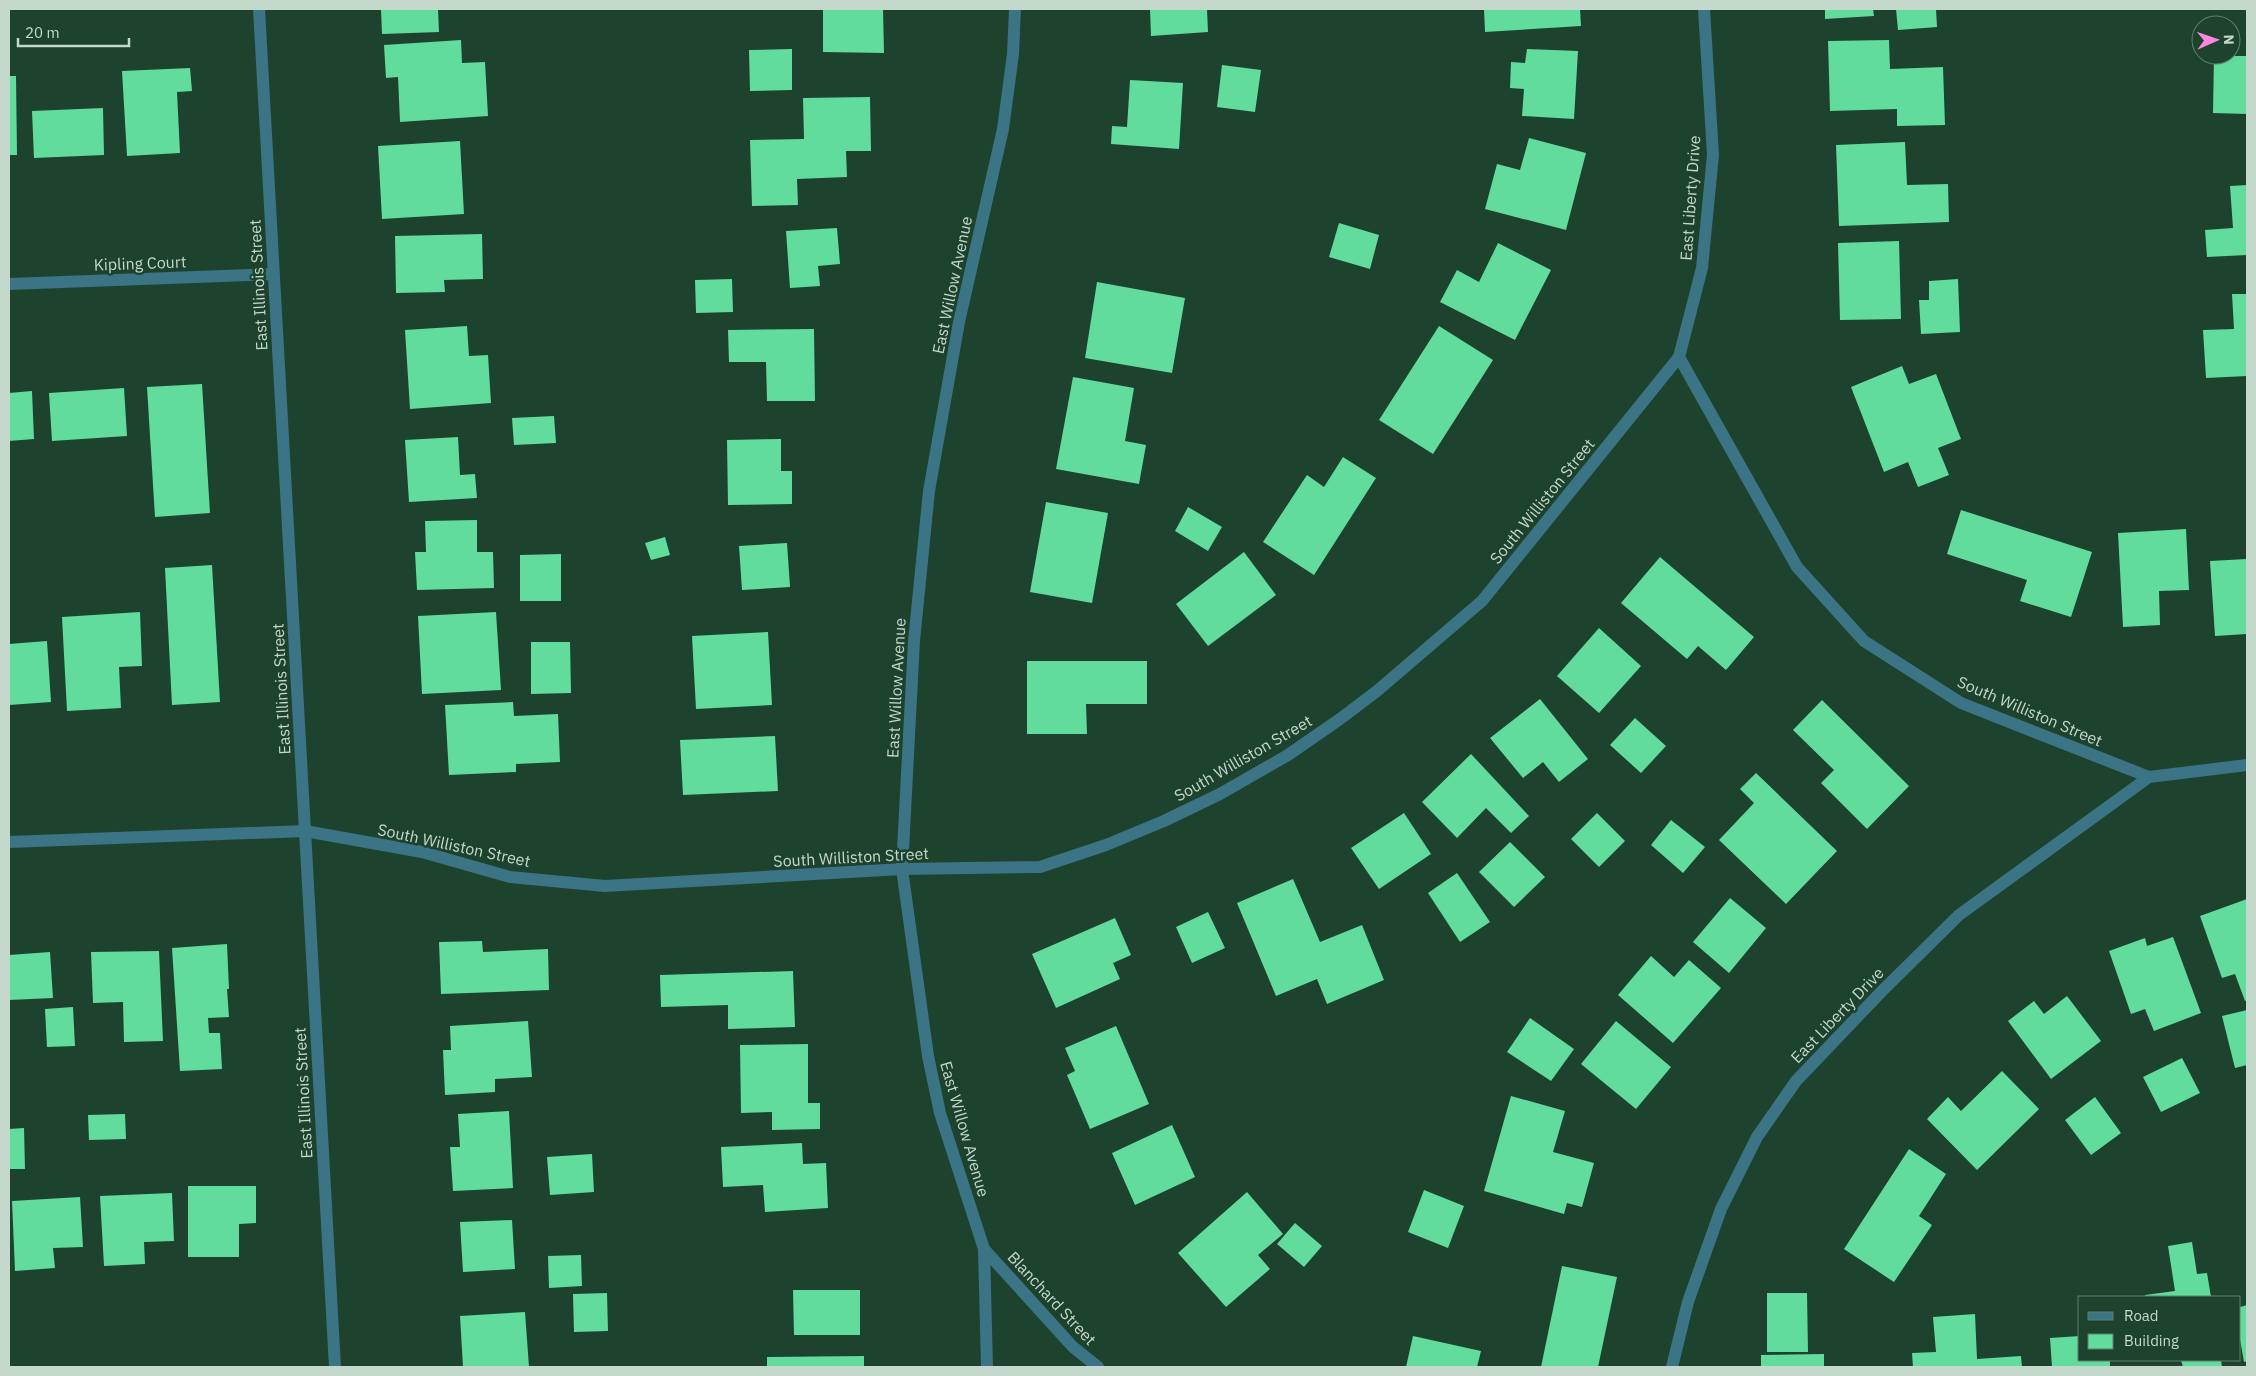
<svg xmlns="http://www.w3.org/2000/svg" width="2256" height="1376" font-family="'IBM Plex Sans',sans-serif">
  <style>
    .building { fill: #61dc9d }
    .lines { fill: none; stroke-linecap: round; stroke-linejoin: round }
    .minor { stroke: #3b7484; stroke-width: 12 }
    .labels { text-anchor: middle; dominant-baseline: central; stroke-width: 5; stroke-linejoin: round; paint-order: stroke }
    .street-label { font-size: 16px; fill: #c4d8cb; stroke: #1d422e }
  </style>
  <rect width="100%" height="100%" fill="#1d422e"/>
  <!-- building -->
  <g class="building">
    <polygon points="381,9 438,9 439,32 382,34"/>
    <polygon points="823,9 883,9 884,53 823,52"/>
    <polygon points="1150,9 1207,9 1208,32 1151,36"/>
    <polygon points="1484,9 1580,9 1581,26 1485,32"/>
    <polygon points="1825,9 1873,9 1874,16 1825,19"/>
    <polygon points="1896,9 1936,9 1937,27 1898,30"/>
    <polygon points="461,40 462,63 485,62 488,116 400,122 398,77 386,78 384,45"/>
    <polygon points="1889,40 1890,69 1943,67 1945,125 1897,126 1897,109 1830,111 1828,41"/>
    <polygon points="792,49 792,90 750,91 749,50"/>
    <polygon points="1527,49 1578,51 1574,119 1522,116 1524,89 1510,88 1511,62 1525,63"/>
    <polygon points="2214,56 2247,56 2247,114 2213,113"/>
    <polygon points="1222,65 1261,70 1255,112 1217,107"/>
    <polygon points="190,68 192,91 177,92 180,153 127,156 122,71"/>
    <polygon points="9,76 16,76 17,155 9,155"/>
    <polygon points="1130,80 1183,83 1179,149 1111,144 1112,126 1127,127"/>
    <polygon points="870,97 871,151 846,151 847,177 797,179 798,205 752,206 750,140 804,139 803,98"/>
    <polygon points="103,108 104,155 34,158 32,111"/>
    <polygon points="1529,138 1586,153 1566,230 1485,209 1497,164 1520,170"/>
    <polygon points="460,141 464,214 382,219 378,146"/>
    <polygon points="1905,142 1907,185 1948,184 1949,222 1839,226 1836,145"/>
    <polygon points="2247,185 2247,255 2207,257 2205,230 2233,228 2230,186"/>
    <polygon points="1339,223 1379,235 1370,269 1329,257"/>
    <polygon points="837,228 840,264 818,266 820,286 790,288 786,231"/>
    <polygon points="482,234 483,279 444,280 445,292 396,293 395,236"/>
    <polygon points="1899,241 1901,319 1840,320 1838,243"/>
    <polygon points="1498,243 1551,270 1515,340 1440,302 1457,270 1479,282"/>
    <polygon points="732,279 733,312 696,313 695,280"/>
    <polygon points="1958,279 1960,332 1921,334 1919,300 1929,300 1929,281"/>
    <polygon points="1097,282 1185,298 1172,373 1085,358"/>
    <polygon points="2232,294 2247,294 2247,376 2206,378 2203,330 2234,329"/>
    <polygon points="467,326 469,356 488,355 491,403 410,409 405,330"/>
    <polygon points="1439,326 1493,360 1433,454 1379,420"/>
    <polygon points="814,329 815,401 767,401 766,362 729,362 728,330"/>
    <polygon points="1902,366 1909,384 1936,374 1961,439 1938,448 1949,475 1918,487 1908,462 1884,472 1851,387"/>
    <polygon points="1073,377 1134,388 1125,441 1146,445 1139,484 1056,469"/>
    <polygon points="202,384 210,513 155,517 147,387"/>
    <polygon points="124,388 127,436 52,441 49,393"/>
    <polygon points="32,391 34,439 9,441 9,393"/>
    <polygon points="554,416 556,443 514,445 512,418"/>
    <polygon points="458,437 460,475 475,474 477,498 409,502 405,440"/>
    <polygon points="781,439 781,471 792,471 792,504 728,505 727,440"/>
    <polygon points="1343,457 1376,478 1314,575 1263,542 1307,475 1324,487"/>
    <polygon points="1046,502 1108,513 1092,603 1030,592"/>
    <polygon points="1188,507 1222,527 1208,551 1175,531"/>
    <polygon points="1961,510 2092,552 2071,617 2020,601 2027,580 1947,554"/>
    <polygon points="477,520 477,552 493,552 494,588 417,590 415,552 426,552 425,521"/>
    <polygon points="2186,529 2189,590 2159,591 2160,625 2123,627 2118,533"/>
    <polygon points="665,537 670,555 651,560 645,543"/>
    <polygon points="787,543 790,587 742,590 739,546"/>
    <polygon points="1244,552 1276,595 1208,646 1176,604"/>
    <polygon points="561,554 561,601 520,601 520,555"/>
    <polygon points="1660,557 1754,637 1726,670 1698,646 1687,659 1621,603"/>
    <polygon points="2247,559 2247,634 2215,636 2210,561"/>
    <polygon points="212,565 220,702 172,705 165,568"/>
    <polygon points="140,612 142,666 119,667 121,708 67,711 62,617"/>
    <polygon points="496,612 501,690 422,694 418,616"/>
    <polygon points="1599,628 1641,666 1599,713 1557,676"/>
    <polygon points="768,632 772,705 696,709 692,636"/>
    <polygon points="47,641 51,702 9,705 9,644"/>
    <polygon points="531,642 570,642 571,693 531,694"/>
    <polygon points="1027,661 1147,661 1147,704 1086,704 1087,734 1027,734"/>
    <polygon points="1540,699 1588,759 1559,782 1543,762 1523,778 1490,738"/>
    <polygon points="1822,700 1909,786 1867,829 1821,783 1834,770 1793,730"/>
    <polygon points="513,702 514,716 558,714 560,762 516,764 516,772 449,775 445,705"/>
    <polygon points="1635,718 1666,746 1641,773 1610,745"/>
    <polygon points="775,736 778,791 683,795 680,740"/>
    <polygon points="1471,754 1529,816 1511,833 1486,808 1457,838 1422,802"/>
    <polygon points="1756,773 1837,851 1786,904 1719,840 1754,803 1740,789"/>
    <polygon points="1404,813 1431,854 1379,889 1351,848"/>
    <polygon points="1597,813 1625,841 1599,867 1571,839"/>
    <polygon points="1671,820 1705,847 1683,873 1651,845"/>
    <polygon points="1510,842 1545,877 1514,907 1479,872"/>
    <polygon points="1457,873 1490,922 1460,942 1428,893"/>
    <polygon points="1293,879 1320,942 1362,925 1384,980 1327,1004 1317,979 1276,996 1237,903"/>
    <polygon points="1730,898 1766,928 1729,973 1693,942"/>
    <polygon points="2247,899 2247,1000 2245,1001 2235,974 2222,978 2200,916"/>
    <polygon points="1208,912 1225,948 1192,963 1176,927"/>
    <polygon points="1115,918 1131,955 1113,963 1120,979 1056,1008 1032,954"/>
    <polygon points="2173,937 2201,1013 2154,1031 2145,1009 2131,1014 2109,951 2145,938 2147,946"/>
    <polygon points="482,941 483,952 548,949 549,990 441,994 439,942"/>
    <polygon points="227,944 229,989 227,989 229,1017 208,1018 209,1033 220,1033 222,1069 180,1071 172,948"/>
    <polygon points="159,951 163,1041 124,1042 123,1002 93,1003 91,952"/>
    <polygon points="50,952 53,998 9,1000 9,955"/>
    <polygon points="1651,956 1674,977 1689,960 1721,988 1673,1043 1618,995"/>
    <polygon points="793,971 795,1027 728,1029 728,1005 661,1007 660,975"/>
    <polygon points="2067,996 2101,1041 2051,1079 2008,1021 2034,1001 2044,1014"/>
    <polygon points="73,1007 75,1046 47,1047 45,1009"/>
    <polygon points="2247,1010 2247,1065 2235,1068 2222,1016"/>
    <polygon points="1530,1018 1574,1049 1551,1081 1507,1052"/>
    <polygon points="528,1021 532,1077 495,1079 495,1092 445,1095 443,1050 451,1050 450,1026"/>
    <polygon points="1616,1021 1671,1067 1636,1109 1581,1064"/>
    <polygon points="1116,1026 1149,1104 1090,1129 1067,1075 1075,1071 1065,1048"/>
    <polygon points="808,1044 808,1103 820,1103 820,1129 772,1130 772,1112 741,1113 740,1045"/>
    <polygon points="2182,1058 2200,1093 2161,1112 2143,1077"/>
    <polygon points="2002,1071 2039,1109 1977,1170 1927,1119 1948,1097 1961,1111"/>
    <polygon points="1511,1096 1565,1111 1553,1152 1594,1163 1582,1207 1567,1203 1564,1214 1484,1191"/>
    <polygon points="2095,1097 2121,1133 2091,1155 2065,1120"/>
    <polygon points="509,1111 513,1188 453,1191 450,1147 460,1147 458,1114"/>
    <polygon points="125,1114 126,1139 89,1140 88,1115"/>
    <polygon points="1172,1125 1195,1177 1135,1205 1112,1153"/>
    <polygon points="24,1128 25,1169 9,1169 9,1129"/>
    <polygon points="802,1143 803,1164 826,1163 828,1208 765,1212 763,1185 723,1187 721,1147"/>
    <polygon points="1909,1149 1946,1174 1919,1216 1932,1225 1894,1282 1844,1249"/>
    <polygon points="592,1154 594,1192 550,1195 547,1157"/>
    <polygon points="188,1186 256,1186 256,1223 239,1224 239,1257 188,1257"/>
    <polygon points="1424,1190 1464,1206 1448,1248 1408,1232"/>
    <polygon points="1247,1192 1283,1234 1258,1255 1270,1269 1226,1307 1178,1253"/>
    <polygon points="172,1193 174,1241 144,1242 145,1264 104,1266 100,1196"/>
    <polygon points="80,1197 83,1247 53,1248 55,1268 15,1271 12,1201"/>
    <polygon points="512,1220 515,1269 463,1272 460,1222"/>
    <polygon points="1295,1223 1322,1246 1304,1267 1277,1244"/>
    <polygon points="2192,1242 2197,1274 2207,1273 2211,1297 2145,1297 2145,1295 2175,1291 2168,1246"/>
    <polygon points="581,1255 582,1286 549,1288 548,1256"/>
    <polygon points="1562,1266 1617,1277 1598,1367 1541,1367"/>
    <polygon points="793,1290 860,1290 860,1335 794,1335"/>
    <polygon points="607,1293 608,1331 574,1332 573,1294"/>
    <polygon points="1767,1293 1807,1293 1808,1352 1767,1352"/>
    <polygon points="2247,1305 2247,1361 2244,1362 2240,1339 2240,1307"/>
    <polygon points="525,1312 529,1367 463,1367 460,1316"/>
    <polygon points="1975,1314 1977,1359 2021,1356 2022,1367 1913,1367 1912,1353 1936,1352 1933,1317"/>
    <polygon points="1413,1336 1481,1351 1477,1367 1406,1367"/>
    <polygon points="2080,1336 2080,1360 2110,1360 2110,1367 2052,1367 2050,1338"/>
    <polygon points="1824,1354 1824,1367 1761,1367 1761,1355"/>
    <polygon points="864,1356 864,1367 767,1367 767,1357"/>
    <polygon points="2181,1360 2221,1360 2222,1367 2183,1367"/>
  </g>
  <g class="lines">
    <!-- minor -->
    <g class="minor">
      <polyline points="259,9 335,1367"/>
      <polyline points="9,284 273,274"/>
      <polyline points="1679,357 1797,567 1864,641 1961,703 2149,777 2247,765"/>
      <polyline points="9,842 305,831 422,852 510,877 605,886 902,869 1040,867 1106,845 1164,821 1220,794 1288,755 1340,719 1377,691 1482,601 1679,357 1702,268 1713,155 1704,9"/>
      <polyline points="984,1249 1073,1347 1098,1367"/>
      <polyline points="987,1367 984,1249 940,1113 928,1056 902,869 914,641 929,491 959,322 1003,129 1013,54 1015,9"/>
      <polyline points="1672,1367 1688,1302 1721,1209 1757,1137 1796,1081 1882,991 1959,915 2149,777"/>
    </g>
  </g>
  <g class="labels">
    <!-- street labels -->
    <g class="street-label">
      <text transform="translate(1690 198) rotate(-86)">East Liberty Drive</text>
      <text transform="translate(140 263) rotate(-2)">Kipling Court</text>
      <text transform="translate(258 285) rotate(-93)">East Illinois Street</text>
      <text transform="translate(952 285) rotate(-78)">East Willow Avenue</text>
      <text transform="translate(1542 501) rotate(-51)">South Williston Street</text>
      <text transform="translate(896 688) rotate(-87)">East Willow Avenue</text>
      <text transform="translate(281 689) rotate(-93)">East Illinois Street</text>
      <text transform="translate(2030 711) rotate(23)">South Williston Street</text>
      <text transform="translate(1243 758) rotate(-30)">South Williston Street</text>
      <text transform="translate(454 845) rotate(12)">South Williston Street</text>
      <text transform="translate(851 857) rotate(-3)">South Williston Street</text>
      <text transform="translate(1837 1015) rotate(-46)">East Liberty Drive</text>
      <text transform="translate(303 1093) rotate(-93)">East Illinois Street</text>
      <text transform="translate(965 1129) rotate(74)">East Willow Avenue</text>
      <text transform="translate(1052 1298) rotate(47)">Blanchard Street</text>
    </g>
  </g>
  <!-- border -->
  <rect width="2256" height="1376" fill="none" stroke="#c4d8cb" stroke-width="20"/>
  <!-- legend -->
  <rect x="2078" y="1296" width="162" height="65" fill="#1d422e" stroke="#607e6d"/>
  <rect x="2088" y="1312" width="25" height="8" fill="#3b7484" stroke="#607e6d"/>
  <text x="2124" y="1321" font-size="15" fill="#c4d8cb">Road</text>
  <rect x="2088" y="1334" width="25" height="15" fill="#61dc9d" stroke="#607e6d"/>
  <text x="2124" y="1346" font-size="15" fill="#c4d8cb">Building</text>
  <!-- north arrow -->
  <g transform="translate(2216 40) rotate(88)"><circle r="24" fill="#1d422e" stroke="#607e6d"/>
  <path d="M0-4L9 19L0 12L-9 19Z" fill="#ff85de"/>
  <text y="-8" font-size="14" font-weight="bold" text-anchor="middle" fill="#c4d8cb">N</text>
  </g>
  <!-- scale -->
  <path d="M18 38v8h111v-8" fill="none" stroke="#c4d8cb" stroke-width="2.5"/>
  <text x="25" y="38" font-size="15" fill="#c4d8cb" stroke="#1d422e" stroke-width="4" paint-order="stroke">20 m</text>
</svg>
